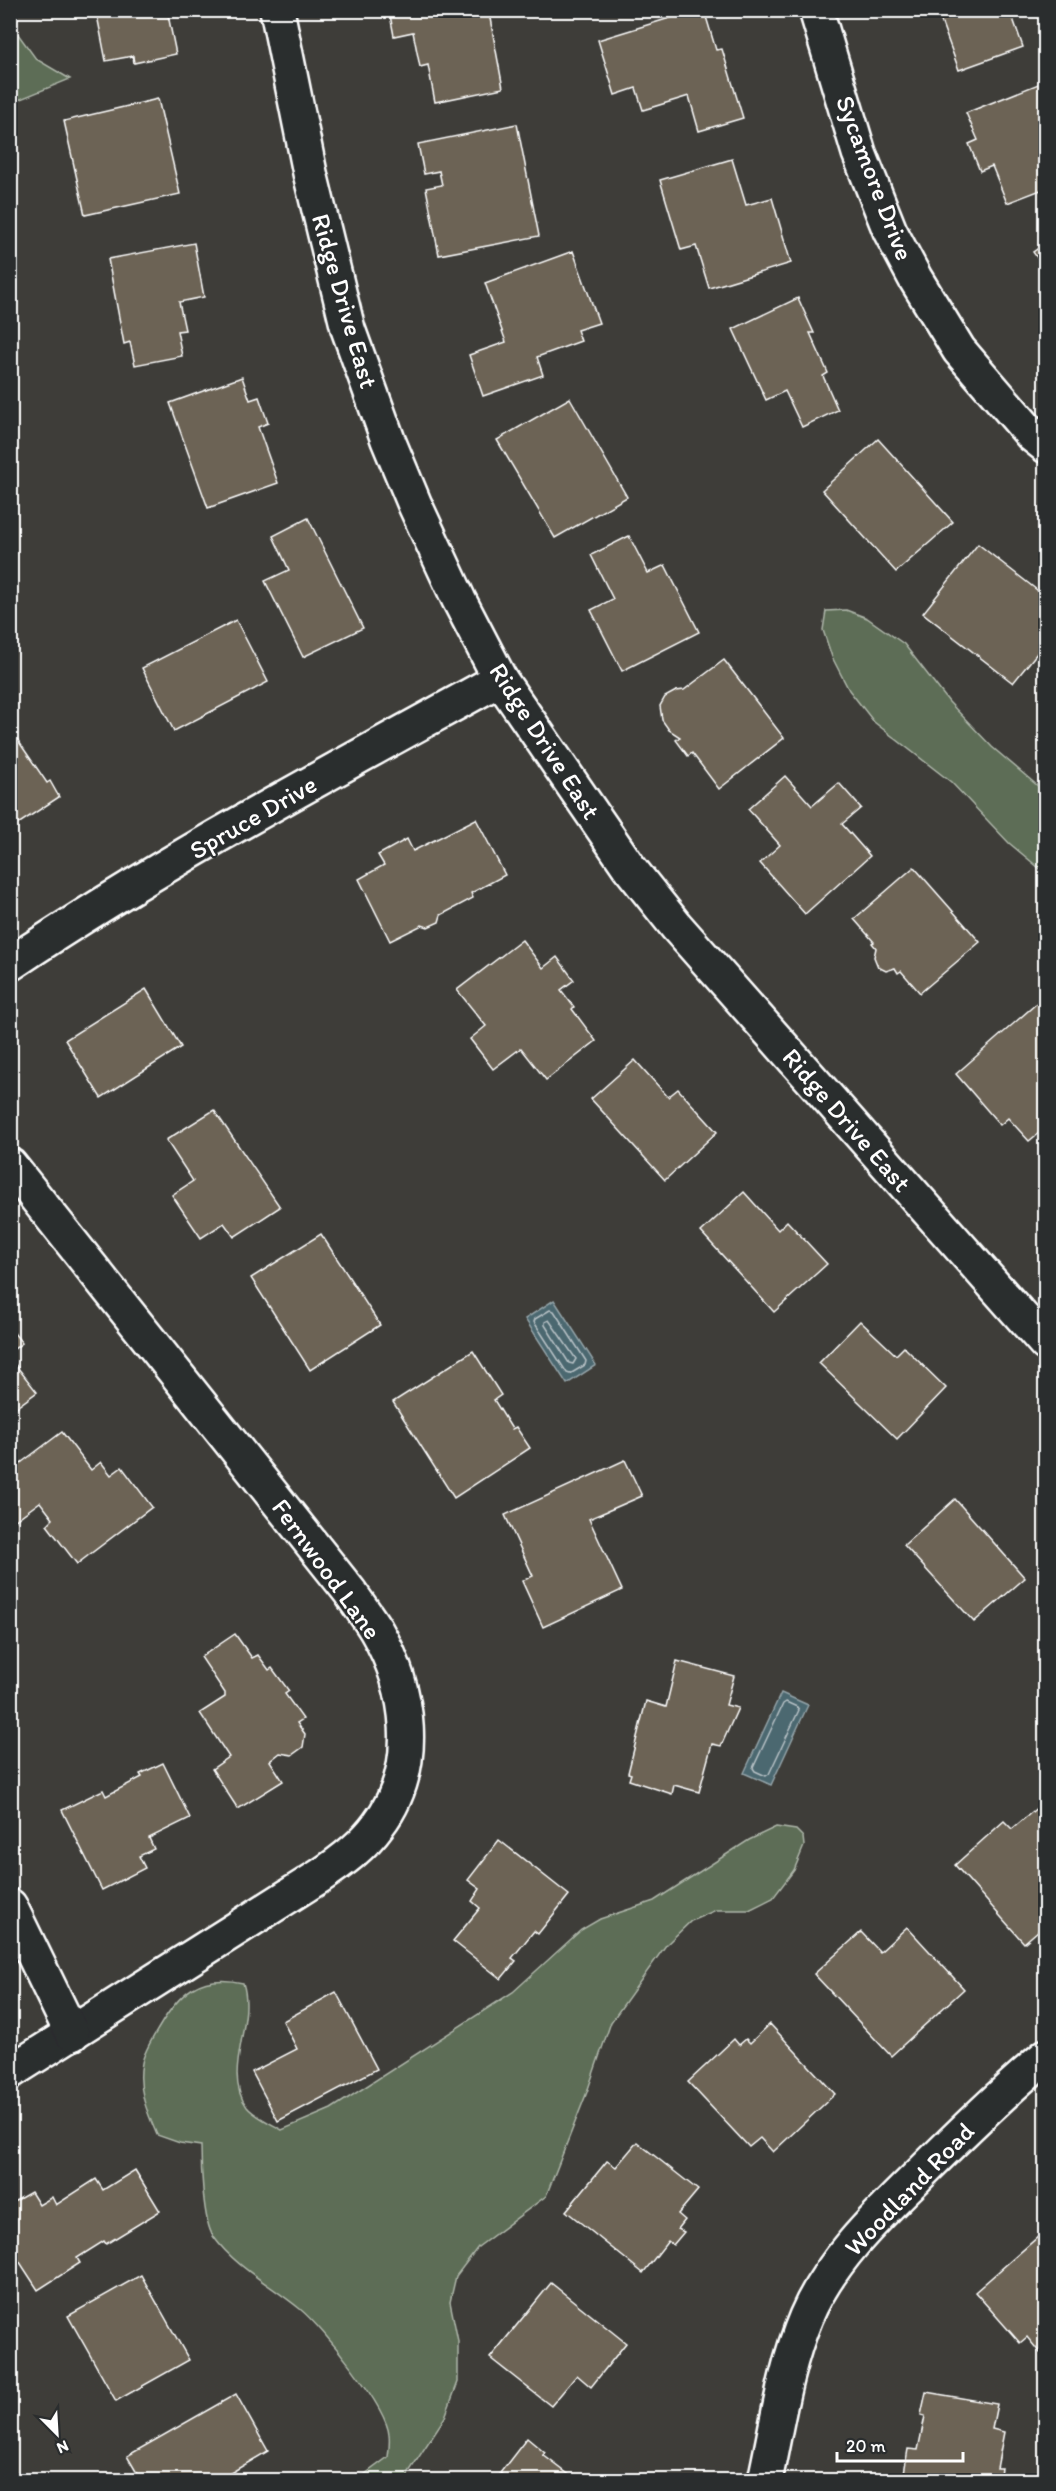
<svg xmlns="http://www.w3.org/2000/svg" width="1056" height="2491" font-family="Itim,sans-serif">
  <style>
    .green { fill: #5d6d56; stroke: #aeb6aa; stroke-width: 1.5 }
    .water { fill: #4c6770; stroke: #94a4a9; stroke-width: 1.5 }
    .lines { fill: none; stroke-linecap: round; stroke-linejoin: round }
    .shore { stroke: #b7c2c6; stroke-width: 1.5 }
    .building { fill: #6c6354; stroke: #fff; stroke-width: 1.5 }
    .minor-casing { stroke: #fff; stroke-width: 38 }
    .minor { stroke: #2a2d2e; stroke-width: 33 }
    .labels { text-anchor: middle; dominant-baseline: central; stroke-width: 4.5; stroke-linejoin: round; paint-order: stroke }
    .street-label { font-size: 26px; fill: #fff; stroke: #2a2d2e }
  </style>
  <rect width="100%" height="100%" fill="#3e3d39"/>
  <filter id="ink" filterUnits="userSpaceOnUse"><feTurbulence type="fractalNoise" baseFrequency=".0167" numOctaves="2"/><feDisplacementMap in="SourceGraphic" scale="12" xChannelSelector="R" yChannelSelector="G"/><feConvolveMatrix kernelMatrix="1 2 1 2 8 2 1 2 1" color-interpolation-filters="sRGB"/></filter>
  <g filter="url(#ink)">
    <!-- green -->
    <g class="green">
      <polygon points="10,23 36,59 70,79 11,103"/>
      <polygon points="846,610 867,618 904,644 949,702 992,747 1045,792 1045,873 1009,843 951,782 874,722 849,690 832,657 823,630 826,611"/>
      <path d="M776 1827 796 1830 803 1837 804 1846 794 1870 773 1898 749 1910H716L691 1921 666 1945 611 2022 587 2092 546 2196 478 2247 456 2276 450 2302 458 2341V2382L445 2417 409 2472 407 2480H357L388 2457C389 2450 390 2442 389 2435 387 2407 323 2328 300 2309 271 2285 236 2268 213 2236 203 2221 201 2166 201 2146L180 2143 157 2135C147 2112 137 2089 142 2063 144 2052 152 2039 158 2029 179 1993 199 1973 243 1983 256 2023 221 2072 247 2107 254 2116 272 2124 282 2130L331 2109 513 1992 581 1930 600 1919 654 1901 749 1840Z"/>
    </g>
    <!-- water -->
    <g class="water">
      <polygon points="554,1300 596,1365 567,1384 525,1319"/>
      <polygon points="781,1693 808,1705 771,1785 744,1773"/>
    </g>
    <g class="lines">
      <!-- shore -->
      <g class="shore">
        <polygon points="550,1310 554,1311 586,1361 585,1365 570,1374 567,1373 534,1322 535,1319"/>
        <polygon points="549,1320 576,1359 573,1364 569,1363 545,1325 545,1322"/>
        <polygon points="786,1702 797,1707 799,1710 769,1774 766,1776 755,1771 753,1768 783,1704"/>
      </g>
    </g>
    <!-- building -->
    <g class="building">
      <polygon points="96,10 167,10 176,54 134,63 133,56 106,61"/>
      <polygon points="389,10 466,10 468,17 489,13 503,88 435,102 428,65 420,67 413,32 394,36"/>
      <polygon points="696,10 704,10 716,50 722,49 743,118 699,131 689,96 643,110 636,88 615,95 598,40"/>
      <polygon points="937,10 1010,10 1023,47 959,70"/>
      <polygon points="1046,81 1046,188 1007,203 992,166 980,171 969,144 978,140 966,113"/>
      <polygon points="158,99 180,194 85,215 64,121"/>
      <polygon points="517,124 539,236 439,255 426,188 442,185 439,171 424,174 418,144"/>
      <polygon points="732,159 746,205 772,198 791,263 709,288 696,246 681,250 660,180"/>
      <polygon points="194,243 204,297 179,302 185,330 177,331 182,356 135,365 130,342 124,344 108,259"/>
      <polygon points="1046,243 1046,270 1033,252"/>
      <polygon points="573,251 599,323 577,330 581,341 537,357 543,375 483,396 469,355 506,342 485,283"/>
      <polygon points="1046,277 1046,291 1039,282"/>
      <polygon points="798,298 814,333 810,333 828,373 823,376 838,410 802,427 785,391 766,400 733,329"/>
      <polygon points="242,377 250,400 259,397 268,423 258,427 278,483 208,508 170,403"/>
      <polygon points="570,398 627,497 555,538 497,440"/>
      <polygon points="878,439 953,522 896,572 822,490"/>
      <polygon points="308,518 363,628 303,657 265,581 289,570 273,536"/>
      <polygon points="629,536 648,573 665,565 699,632 622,671 591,610 613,599 591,555"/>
      <polygon points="978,544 1046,597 1046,642 1013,683 923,613"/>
      <polygon points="236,620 268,682 174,731 142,668"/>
      <polygon points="724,660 784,738 719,789 692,753 688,756 676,740 680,737 669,730 662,720 660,706 665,697 676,691 684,690"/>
      <polygon points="17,739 47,783 50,781 59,797 15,826 10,819 10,743"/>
      <polygon points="785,776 812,806 839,783 861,808 842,824 870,856 805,914 760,863 780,845 748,809"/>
      <polygon points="476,819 505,875 471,893 473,898 441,915 439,922 428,927 422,925 390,941 359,879 384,865 378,855 407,839 413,851"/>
      <polygon points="914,867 980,942 920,993 901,971 898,973 895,968 886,971 878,967 874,957 876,948 872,943 874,942 854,919"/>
      <polygon points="522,940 543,968 557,957 574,980 561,990 574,1007 572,1009 596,1041 546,1080 521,1048 493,1069 470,1039 486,1026 457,990"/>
      <polygon points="146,989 181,1047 101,1098 65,1040"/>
      <polygon points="1044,997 1046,999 1046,1127 1029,1141 1008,1118 1000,1125 956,1074"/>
      <polygon points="635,1060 668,1097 678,1089 717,1132 665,1180 591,1099"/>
      <polygon points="214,1110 280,1207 234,1237 224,1223 201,1238 172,1195 193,1181 166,1140"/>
      <polygon points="744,1192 778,1230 787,1221 827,1264 774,1312 701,1232"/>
      <polygon points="321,1234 380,1325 310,1370 251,1278"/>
      <polygon points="860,1321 896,1355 904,1347 946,1388 897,1439 819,1363"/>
      <polygon points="10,1328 22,1343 10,1352"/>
      <polygon points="473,1351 501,1395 494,1400 512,1429 516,1427 530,1448 454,1498 393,1402"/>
      <polygon points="10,1358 37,1392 10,1412"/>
      <polygon points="62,1432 91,1470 101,1462 111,1475 122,1467 152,1507 77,1564 47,1525 53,1519 40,1502 10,1524 10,1471"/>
      <polygon points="625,1460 642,1496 589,1519 622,1590 543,1627 522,1581 533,1576 505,1515"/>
      <polygon points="955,1499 1025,1578 974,1622 904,1545"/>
      <polygon points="235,1634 252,1658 258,1655 269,1670 272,1668 289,1691 285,1694 303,1719 297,1723 305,1734 303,1747 292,1755 280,1753 270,1761 283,1781 238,1809 212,1769 229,1757 200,1713 225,1697 225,1693 201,1657"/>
      <polygon points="677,1661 734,1676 726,1705 738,1708 721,1746 712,1744 699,1792 674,1785 672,1794 629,1780 631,1774 628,1773 646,1701 666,1707"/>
      <polygon points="163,1763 190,1818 149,1838 154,1849 139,1856 145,1868 102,1890 62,1810 103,1790 106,1796 142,1777 140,1774"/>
      <polygon points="1039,1806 1046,1814 1046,1924 1024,1943 955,1865 1004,1821 1012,1829"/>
      <polygon points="499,1840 569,1895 538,1934 534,1931 512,1958 516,1961 501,1979 453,1941 480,1908 472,1901 480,1889 468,1880"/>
      <polygon points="907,1927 964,1989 891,2056 814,1974 861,1932 880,1952"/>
      <polygon points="336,1992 377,2069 278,2121 252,2072 297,2049 283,2021"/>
      <polygon points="770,2024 835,2094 773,2152 760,2138 749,2147 688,2082 734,2039 739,2045 746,2039 750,2043"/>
      <polygon points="637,2142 698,2190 678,2214 685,2220 678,2229 684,2232 673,2245 668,2241 643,2273 566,2211 607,2161 616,2167"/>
      <polygon points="135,2170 160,2211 106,2244 104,2241 77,2258 80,2263 38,2290 10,2247 10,2204 31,2192 39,2205 52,2197 56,2205 96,2179 103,2190"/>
      <polygon points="1046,2230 1046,2348 1040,2353 1027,2337 1020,2343 975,2292"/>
      <polygon points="141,2275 189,2360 116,2401 68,2316"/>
      <polygon points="551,2283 626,2343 591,2387 577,2375 551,2406 490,2358"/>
      <polygon points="926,2392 997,2404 992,2429 1004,2432 997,2468 1001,2468 999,2480 913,2480 914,2475 904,2473 908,2449 918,2450 925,2416 921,2415"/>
      <polygon points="236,2394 268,2451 222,2478 224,2480 141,2480 127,2456"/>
      <polygon points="527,2438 545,2453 543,2455 576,2480 510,2480 500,2473"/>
    </g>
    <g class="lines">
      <defs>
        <g id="minor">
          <polyline points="277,10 310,173 348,329 388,440 415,505 459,600 500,679 629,867 676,926 1046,1344"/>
          <polyline points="816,10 859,153 890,231 915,278 959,350 1032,435 1046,446"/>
          <path d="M10 964C167 859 335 770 500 679"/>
          <path d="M10 1165 350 1592C358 1604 368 1617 376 1630 410 1688 422 1768 378 1825 363 1846 341 1862 320 1876L10 2072"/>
          <polyline points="10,1906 72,2034"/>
          <path d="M765 2480C777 2426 784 2369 806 2317 829 2262 877 2216 919 2175 960 2134 1001 2094 1046 2056"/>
        </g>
      </defs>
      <!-- minor casing -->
      <use href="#minor" class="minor-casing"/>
      <!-- minor -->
      <use href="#minor" class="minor"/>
    </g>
  </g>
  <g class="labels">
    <!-- street labels -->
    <g class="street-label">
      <text transform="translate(875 178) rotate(69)">Sycamore Drive</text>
      <text transform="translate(345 301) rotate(74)">Ridge Drive East</text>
      <text transform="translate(545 741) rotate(57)">Ridge Drive East</text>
      <text transform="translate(253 817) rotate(-30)">Spruce Drive</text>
      <text transform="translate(847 1120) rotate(49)">Ridge Drive East</text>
      <text transform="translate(327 1569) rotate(54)">Fernwood Lane</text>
      <text transform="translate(909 2189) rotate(-46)">Woodland Road</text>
    </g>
  </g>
  <!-- margin -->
  <rect width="1056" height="2491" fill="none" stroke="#2a2d2e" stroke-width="36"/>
  <rect x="18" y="18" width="1020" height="2455" fill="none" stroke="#fff" stroke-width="2" filter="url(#ink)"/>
  <!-- north arrow -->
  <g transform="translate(57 2434) rotate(156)" stroke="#2a2d2e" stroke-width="4.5" paint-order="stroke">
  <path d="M0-4.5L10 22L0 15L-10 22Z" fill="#ffffff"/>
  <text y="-9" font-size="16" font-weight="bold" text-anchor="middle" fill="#ffffff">N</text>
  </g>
  <!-- scale -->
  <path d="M837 2452v9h126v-9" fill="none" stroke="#ffffff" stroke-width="3"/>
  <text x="846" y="2452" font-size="18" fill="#ffffff" stroke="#2a2d2e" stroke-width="4.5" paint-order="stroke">20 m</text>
</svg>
